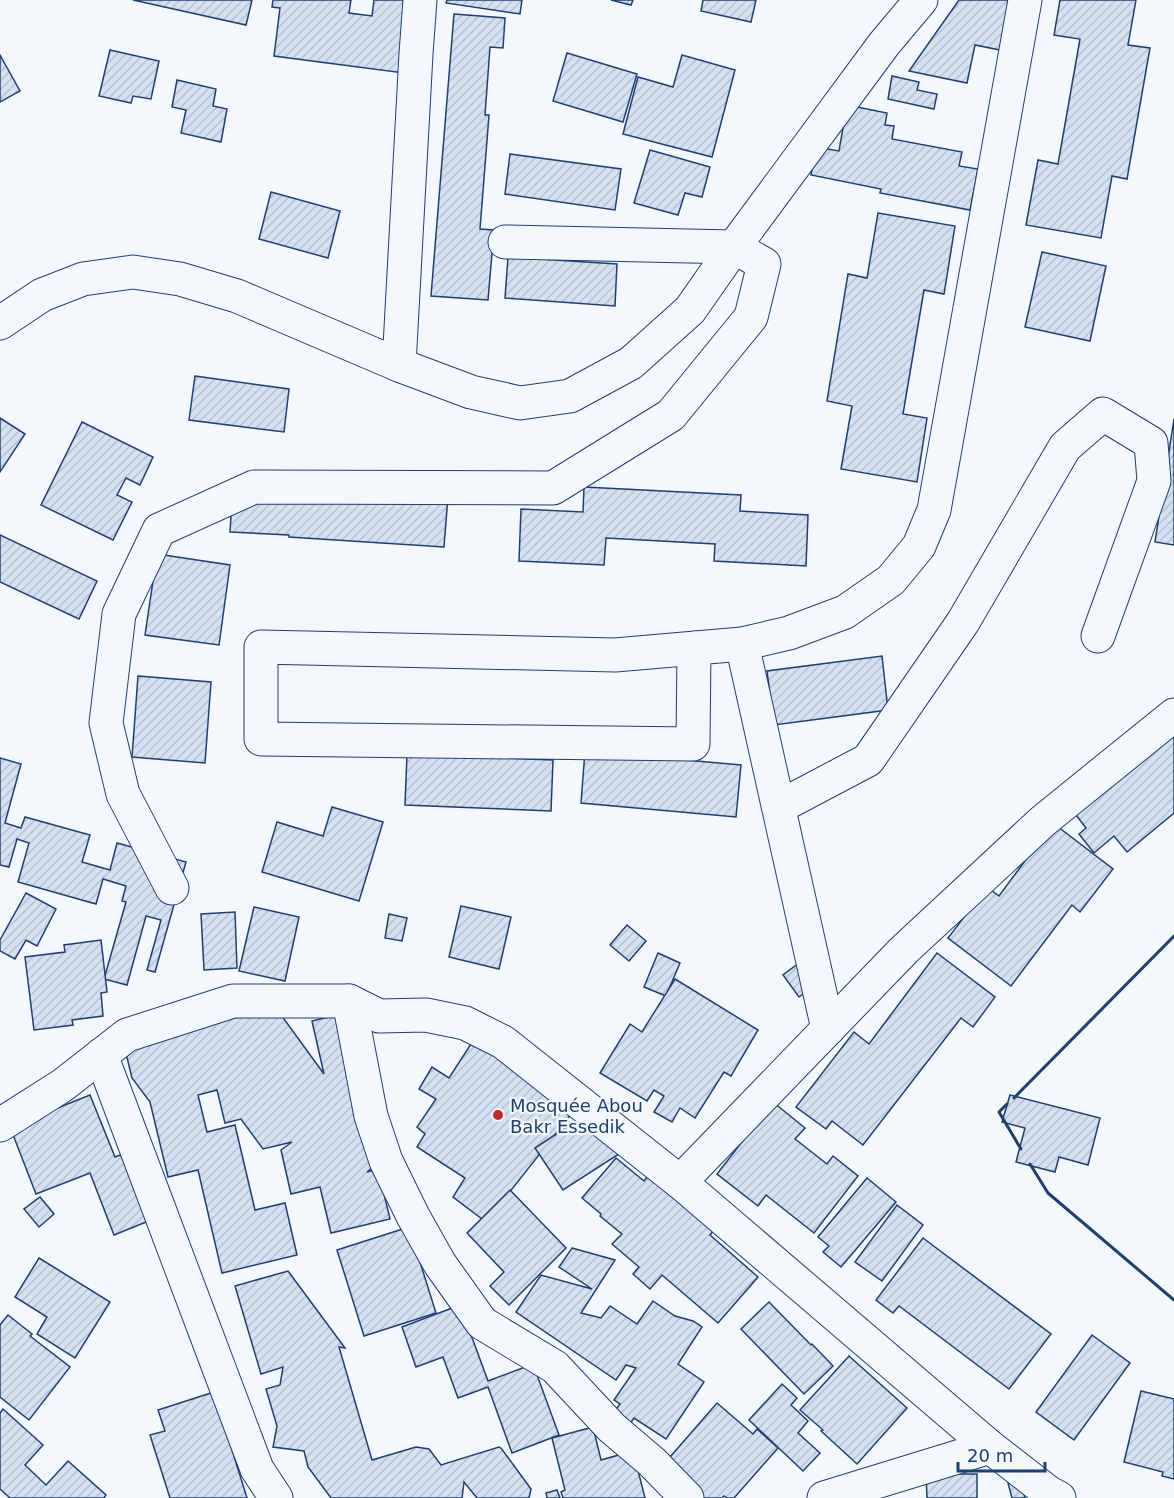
<svg xmlns="http://www.w3.org/2000/svg" width="1174" height="1498" font-family="'DejaVu Sans',sans-serif">
  <style>
    .building { fill: url(#building-hatch); stroke: #1d3f73; stroke-width: 1.5 }
    .lines { fill: none; stroke-linecap: round; stroke-linejoin: round }
    .minor-casing { stroke: #1d3f73; stroke-width: 35 }
    .major-casing { stroke: #1d3f73; stroke-width: 35 }
    .minor { stroke: #f4f7fb; stroke-width: 33 }
    .major { stroke: #f4f7fb; stroke-width: 33 }
    .wall { stroke: #1d3f73; stroke-width: 3 }
    .poi-dot { fill: #c62828; stroke: #f4f7fb; stroke-width: 2 }
    .labels { text-anchor: middle; dominant-baseline: central; stroke-width: 4.5; stroke-linejoin: round; paint-order: stroke }
    .poi-label { font-size: 18px; fill: #1d3f73; stroke: #f4f7fb; text-anchor: start }
  </style>
  <defs>
    <pattern id="building-hatch" width="6" height="6" patternUnits="userSpaceOnUse" patternTransform="scale(1.5)"><rect width="6" height="6" fill="#d5e0f0"/><path d="M-1 1l2-2M0 6l6-6M5 7l2-2" fill="none" stroke="#b6c1d1"/></pattern>
  </defs>
  <rect width="100%" height="100%" fill="#f4f7fb"/>
  <!-- building -->
  <g class="building">
    <polygon points="133,0 252,0 246,25"/>
    <polygon points="273,0 351,0 349,13 372,16 374,0 414,0 404,73 274,56 280,8 272,7"/>
    <polygon points="447,0 522,0 520,14 446,3"/>
    <polygon points="611,0 633,0 631,5"/>
    <polygon points="703,0 756,0 751,22 701,11"/>
    <polygon points="959,0 1011,0 1000,50 975,45 967,83 909,71"/>
    <polygon points="1060,0 1136,0 1128,45 1150,48 1127,179 1112,176 1101,238 1026,225 1038,160 1058,164 1080,39 1054,35"/>
    <polygon points="454,14 505,18 503,48 490,47 485,115 489,115 480,229 494,230 488,300 431,296"/>
    <polygon points="110,50 159,61 151,99 133,96 131,103 99,96"/>
    <polygon points="567,53 637,74 623,122 553,101"/>
    <polygon points="0,55 20,91 0,102"/>
    <polygon points="682,55 735,70 712,157 623,134 638,77 673,87"/>
    <polygon points="892,76 919,82 917,90 937,94 934,109 888,99"/>
    <polygon points="177,80 216,89 213,106 227,109 221,142 181,133 186,110 172,107"/>
    <polygon points="847,105 887,113 885,125 894,126 892,139 962,152 959,166 978,169 970,210 880,193 881,189 811,175 816,147 839,151"/>
    <polygon points="650,150 710,167 702,197 685,193 678,215 634,203"/>
    <polygon points="510,154 621,169 615,210 505,194"/>
    <polygon points="271,192 340,211 328,258 259,239"/>
    <polygon points="878,213 955,226 944,294 924,290 903,414 927,418 917,482 841,469 852,406 827,401 848,274 867,278"/>
    <polygon points="1042,252 1106,266 1090,341 1025,327"/>
    <polygon points="508,257 617,264 615,306 505,298"/>
    <polygon points="195,376 289,389 284,432 189,420"/>
    <polygon points="0,418 25,434 0,472"/>
    <polygon points="1174,419 1174,545 1155,542"/>
    <polygon points="82,422 153,457 140,485 126,478 117,495 132,502 113,540 41,505"/>
    <polygon points="233,483 448,496 444,547 289,537 289,535 230,532"/>
    <polygon points="584,487 741,495 740,511 808,515 806,566 714,561 715,544 606,538 604,565 519,561 521,509 583,512"/>
    <polygon points="0,535 97,581 79,619 0,582"/>
    <polygon points="157,554 230,565 219,645 145,635"/>
    <polygon points="882,656 888,710 774,725 767,671"/>
    <polygon points="138,676 211,682 205,763 132,757"/>
    <polygon points="1174,726 1174,813 1127,852 1114,836 1094,853 1079,834 1086,828 1073,811"/>
    <polygon points="585,751 741,765 736,817 581,803"/>
    <polygon points="407,754 553,760 551,811 405,805"/>
    <polygon points="0,758 21,764 5,823 21,828 25,817 90,835 82,862 110,870 117,843 186,862 155,972 147,970 161,920 146,916 127,985 104,979 126,902 122,901 126,886 103,879 96,904 18,882 29,843 17,839 9,867 0,865"/>
    <polygon points="332,807 383,822 359,901 262,872 277,822 323,836"/>
    <polygon points="1053,823 1113,869 1080,912 1072,905 1011,986 948,938 987,887 999,896"/>
    <polygon points="26,893 56,909 37,946 26,940 15,959 0,951 0,940"/>
    <polygon points="461,906 511,917 499,969 449,957"/>
    <polygon points="254,907 299,917 285,981 239,971"/>
    <polygon points="235,912 237,968 204,970 201,914"/>
    <polygon points="389,914 407,918 402,941 385,938"/>
    <polygon points="627,925 646,941 629,961 610,945"/>
    <polygon points="101,940 107,992 101,993 103,1016 72,1020 73,1025 34,1030 25,957 65,952 64,945"/>
    <polygon points="658,953 680,963 666,996 644,987"/>
    <polygon points="937,953 995,997 973,1027 961,1018 863,1145 832,1121 826,1129 796,1107 854,1032 869,1044"/>
    <polygon points="799,963 815,985 799,997 783,975"/>
    <polygon points="675,979 758,1030 731,1076 724,1072 695,1118 680,1108 672,1122 654,1112 664,1096 654,1090 647,1101 600,1073 630,1024 642,1032"/>
    <polygon points="276,1008 324,1074 312,1021 337,1015 373,1167 367,1172 378,1169 390,1219 331,1233 320,1187 291,1194 281,1150 292,1142 263,1149 241,1119 225,1123 217,1090 198,1095 207,1132 235,1125 255,1210 285,1203 297,1255 222,1273 198,1170 168,1177 150,1102 132,1078 124,1045"/>
    <polygon points="480,1030 580,1103 486,1222 453,1197 465,1178 417,1147 425,1134 417,1127 436,1099 419,1089 432,1067 449,1078"/>
    <polygon points="90,1095 115,1157 131,1151 156,1218 114,1235 90,1173 36,1194 10,1127"/>
    <polygon points="1010,1095 1100,1118 1088,1165 1059,1157 1055,1172 1016,1162 1025,1128 1002,1122"/>
    <polygon points="773,1102 805,1128 795,1139 827,1164 833,1156 858,1176 814,1233 766,1195 758,1206 717,1174"/>
    <polygon points="594,1109 622,1152 563,1190 535,1148"/>
    <polygon points="616,1158 644,1181 656,1166 721,1222 710,1235 758,1277 718,1323 662,1275 650,1289 633,1274 639,1267 612,1244 622,1234 600,1216 601,1214 582,1198"/>
    <polygon points="867,1178 896,1202 841,1267 823,1252 829,1246 818,1237"/>
    <polygon points="510,1190 566,1248 509,1305 490,1286 504,1272 467,1233"/>
    <polygon points="40,1197 54,1214 39,1227 24,1209"/>
    <polygon points="897,1205 923,1225 882,1281 855,1262"/>
    <polygon points="409,1227 436,1313 364,1336 337,1250"/>
    <polygon points="923,1238 1051,1334 1009,1389 899,1306 893,1313 876,1300"/>
    <polygon points="572,1248 615,1260 581,1313 601,1318 610,1306 637,1324 653,1301 675,1316 693,1321 702,1327 678,1364 704,1382 666,1439 634,1418 626,1430 609,1419 620,1404 614,1400 636,1368 626,1365 616,1380 516,1312 541,1275 592,1289 559,1267"/>
    <polygon points="39,1258 110,1302 75,1358 37,1334 47,1317 15,1297"/>
    <polygon points="288,1271 345,1348 339,1347 372,1460 416,1447 429,1449 441,1465 499,1447 501,1448 531,1489 529,1498 477,1498 464,1482 462,1498 331,1498 308,1467 304,1451 273,1447 277,1426 266,1389 280,1385 283,1367 261,1374 235,1286"/>
    <polygon points="769,1302 811,1345 812,1344 833,1366 804,1394 741,1329"/>
    <polygon points="460,1305 488,1381 533,1364 559,1435 512,1453 488,1387 458,1398 443,1357 416,1367 402,1327"/>
    <polygon points="8,1315 32,1334 30,1336 70,1367 29,1420 0,1397 0,1325"/>
    <polygon points="1092,1335 1130,1363 1074,1440 1036,1412"/>
    <polygon points="849,1356 907,1408 857,1464 821,1431 823,1430 800,1410"/>
    <polygon points="782,1384 797,1398 791,1405 808,1421 798,1433 820,1453 803,1471 749,1420"/>
    <polygon points="1141,1391 1174,1399 1174,1479 1162,1476 1163,1472 1124,1462"/>
    <polygon points="214,1392 247,1498 170,1498 150,1435 165,1431 158,1410"/>
    <polygon points="717,1403 753,1434 757,1429 778,1448 734,1498 727,1498 724,1496 722,1498 703,1498 664,1464"/>
    <polygon points="3,1409 43,1445 25,1465 46,1485 68,1461 106,1495 104,1498 10,1498 0,1489 0,1413"/>
    <polygon points="593,1427 601,1460 633,1451 645,1498 563,1498 561,1492 565,1490 552,1438"/>
    <polygon points="926,1474 977,1474 977,1498 927,1498"/>
    <polygon points="1021,1480 1025,1498 1012,1498 1008,1483"/>
    <polygon points="557,1490 560,1498 547,1498 546,1493"/>
  </g>
  <g class="lines">
    <defs>
      <g id="minor">
        <polyline points="399,365 416,54 420,0"/>
        <polyline points="742,644 828,1029"/>
        <polyline points="694,648 693,744 261,739 261,647 615,655 742,644 789,633 845,612 891,580 919,546 934,510 1025,0"/>
        <polyline points="779,807 868,760 963,622 1065,447 1103,414 1151,443 1154,481 1098,636"/>
        <polyline points="172,888 123,794 106,723 119,614 159,530 254,487 553,488 671,415 751,317 764,264 734,247 505,242"/>
        <polyline points="349,1001 371,1116 386,1161 413,1216 440,1264 482,1323 555,1367 612,1428 652,1462 687,1498"/>
        <polyline points="101,1055 257,1469 276,1498"/>
        <polyline points="0,1125 63,1085 127,1035 233,1001 349,1001 379,1016 426,1015 465,1023 503,1042 680,1182 990,1447 1048,1492 1059,1498"/>
        <polyline points="680,1182 904,950 1043,821 1174,715"/>
        <polyline points="824,1498 990,1447"/>
      </g>
      <polyline id="major" points="0,323 42,295 83,279 133,272 180,279 237,296 399,365 471,392 520,403 570,396 631,363 690,310 734,247 884,44 921,0"/>
    </defs>
    <!-- minor casing -->
    <use href="#minor" class="minor-casing"/>
    <!-- major casing -->
    <use href="#major" class="major-casing"/>
    <!-- minor -->
    <use href="#minor" class="minor"/>
    <!-- major -->
    <use href="#major" class="major"/>
    <!-- wall -->
    <g class="wall">
      <polyline points="1014,1098 1174,936"/>
      <polyline points="1007,1104 999,1112 1021,1149"/>
      <polyline points="1030,1164 1048,1193 1174,1300"/>
    </g>
  </g>
  <!-- markers -->
  <circle class="poi-dot" cx="498" cy="1115" r="6"/>
  <g class="labels">
    <!-- poi labels -->
    <g class="poi-label">
      <text x="510" y="1105">Mosquée Abou<tspan x="510" dy="21">Bakr Essedik</tspan></text>
    </g>
  </g>
  <!-- scale -->
  <path d="M958 1462v9h87v-9" fill="none" stroke="#1d3f73" stroke-width="3"/>
  <text x="967" y="1462" font-size="18" fill="#1d3f73" stroke="#f4f7fb" stroke-width="4.5" paint-order="stroke">20 m</text>
</svg>
